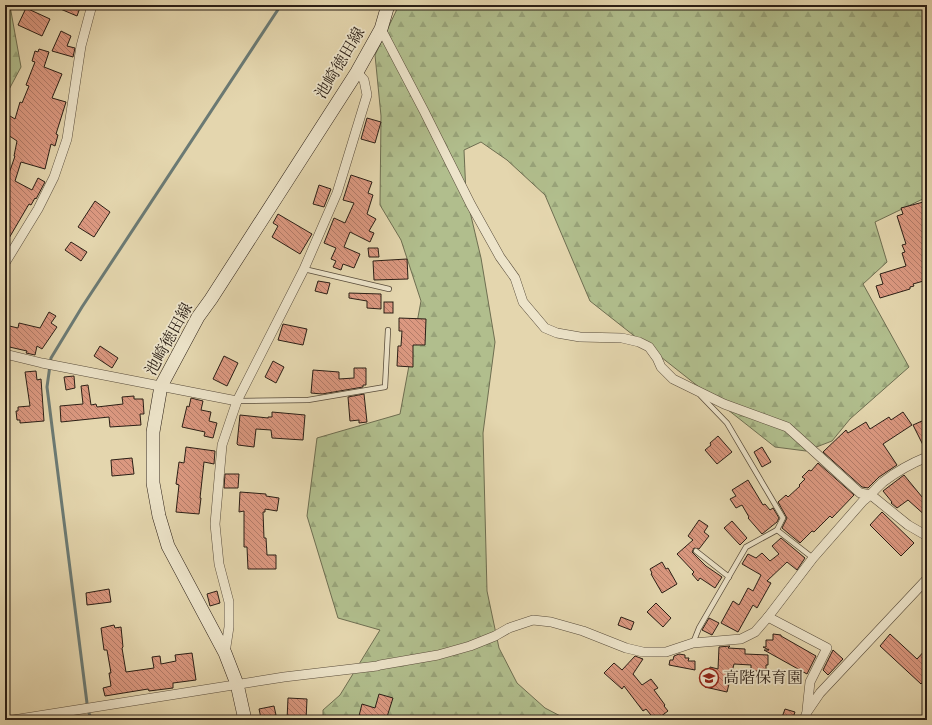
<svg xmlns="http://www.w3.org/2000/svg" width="932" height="725" font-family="'IM FELL DW Pica','Noto Serif JP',serif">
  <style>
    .forest { fill: url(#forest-firs); stroke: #6e6e51 }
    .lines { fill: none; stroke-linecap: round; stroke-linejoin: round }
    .stream { stroke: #6b7a74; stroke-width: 3 }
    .building { fill: url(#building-back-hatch); stroke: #2a1e15 }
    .service-casing { stroke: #584c3b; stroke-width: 6 }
    .minor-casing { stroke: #584c3b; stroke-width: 10 }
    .secondary-casing { stroke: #2a1e15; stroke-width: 14 }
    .service { stroke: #ede4ca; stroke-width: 4.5 }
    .minor { stroke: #ede4ca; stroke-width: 9 }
    .secondary { stroke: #ede4ca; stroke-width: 13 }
    .labels { text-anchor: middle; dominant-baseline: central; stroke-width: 3.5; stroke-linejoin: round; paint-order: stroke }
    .street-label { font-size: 16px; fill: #2a1e15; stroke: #ede4ca }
    .poi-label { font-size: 16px; fill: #2a1e15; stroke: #ede4ca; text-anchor: start }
  </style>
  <defs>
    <pattern id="forest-firs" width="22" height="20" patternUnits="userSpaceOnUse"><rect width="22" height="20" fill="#b1be8d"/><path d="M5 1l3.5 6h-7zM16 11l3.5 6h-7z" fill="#98a379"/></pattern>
    <pattern id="building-back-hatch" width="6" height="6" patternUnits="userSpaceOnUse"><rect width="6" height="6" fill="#db9880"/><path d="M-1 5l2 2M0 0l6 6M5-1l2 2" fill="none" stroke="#b27b68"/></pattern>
  </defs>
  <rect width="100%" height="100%" fill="#e4d6ae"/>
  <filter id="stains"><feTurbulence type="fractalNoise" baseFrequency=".005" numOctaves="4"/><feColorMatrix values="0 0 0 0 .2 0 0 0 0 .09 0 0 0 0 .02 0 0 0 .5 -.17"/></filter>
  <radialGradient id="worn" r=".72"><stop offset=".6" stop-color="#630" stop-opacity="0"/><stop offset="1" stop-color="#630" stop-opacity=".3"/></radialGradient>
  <!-- forest -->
  <g class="forest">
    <polygon points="5,5 11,5 10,6 21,67 5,97"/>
    <polygon points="399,5 927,5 927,197 875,222 887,262 863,284 909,367 850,419 832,441 806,451 775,447 590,301 545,195 507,160 481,142 464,150 466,195 481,258 495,342 483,433 487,591 499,648 517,683 545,708 568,720 323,720 323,710 340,695 380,630 338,618 307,516 317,438 400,414 421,301 401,240 380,205 381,116 375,55"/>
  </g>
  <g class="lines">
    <!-- stream -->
    <polyline class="stream" points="92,720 88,711 47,387 51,358 82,307 281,5"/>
  </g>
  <!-- building -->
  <g class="building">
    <polygon points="51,5 81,5 77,16"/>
    <polygon points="26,8 50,19 42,36 18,25"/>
    <polygon points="61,31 71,36 67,46 75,48 73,57 52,51"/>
    <polygon points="39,49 49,52 44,67 62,74 52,98 66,102 56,134 58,135 55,146 51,144 45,169 21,162 15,181 32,190 38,178 45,182 36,199 35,198 31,205 29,204 5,245 5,199 9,192 5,190 5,185 15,156 14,156 17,141 5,133 5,113 15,119 20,102 22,103 29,86 26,85 35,62 32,61 35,51 38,52"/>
    <polygon points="367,118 381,122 375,143 361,139"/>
    <polygon points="351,175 372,182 368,193 373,195 367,214 376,219 369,231 374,233 370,242 350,232 344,247 360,254 354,268 343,264 341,270 333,267 336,261 331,259 336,248 324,243 334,218 345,223 354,203 343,200"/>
    <polygon points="319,185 331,189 324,207 313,204"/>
    <polygon points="95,201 110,212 94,237 78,227"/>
    <polygon points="927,201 927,280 913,284 914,286 910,287 910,289 880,298 876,286 883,284 880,274 906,266 902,253 905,252 902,245 906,244 897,216 903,214 901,208"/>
    <polygon points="278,214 312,234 300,254 272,237 278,226 273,223"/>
    <polygon points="71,242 87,252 81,261 65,250"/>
    <polygon points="368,248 378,248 379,257 369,257"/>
    <polygon points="407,259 408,279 374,280 373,261"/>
    <polygon points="318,281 330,283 327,294 315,291"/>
    <polygon points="349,293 381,294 381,309 367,308 367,301 349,298"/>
    <rect x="384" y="302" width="9" height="11"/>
    <polygon points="49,312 56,316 51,323 57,327 42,349 37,346 35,355 26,353 27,351 5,346 5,325 18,328 19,323 40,328"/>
    <polygon points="399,318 426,319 425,345 413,345 413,367 397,366 398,346 401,346 402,331 399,331"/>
    <polygon points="283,324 307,329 303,345 278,340"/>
    <polygon points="100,346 118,358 112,368 94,356"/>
    <polygon points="224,356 238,363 227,386 213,379"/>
    <polygon points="273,361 284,367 276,383 265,377"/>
    <polygon points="354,368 366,368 366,385 363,385 363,387 322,394 311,393 313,370 339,372 339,379 354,378"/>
    <polygon points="36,371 37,380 41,379 44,421 20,423 20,420 17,420 16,411 18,411 18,407 30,406 25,372"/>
    <polygon points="74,376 75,388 66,390 64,377"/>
    <polygon points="88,385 91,405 96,404 97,407 123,404 122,397 134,396 134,399 143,399 144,414 140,414 141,425 110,427 109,417 61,422 60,406 83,404 81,386"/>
    <polygon points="364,394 367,422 359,423 359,420 350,421 348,397"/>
    <polygon points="191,398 203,401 201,410 211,412 209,421 217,423 213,438 204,436 205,432 182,427 187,406 189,407"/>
    <polygon points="272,412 305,415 303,440 272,438 271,430 256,429 254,447 238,445 237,444 240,415 268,418 268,417 272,417"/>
    <polygon points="903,412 912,425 883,444 897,465 879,477 868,488 862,487 823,452 846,430 848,433 866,422 870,429 889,417 891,420"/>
    <polygon points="922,421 927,431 927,451 926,451 913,425"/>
    <polygon points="718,436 732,452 717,464 705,450 711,445 710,443"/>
    <polygon points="186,447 215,451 214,464 204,462 200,498 201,498 199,514 176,512 179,485 176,484 179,462 184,463"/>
    <polygon points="762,447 771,462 762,467 754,452"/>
    <polygon points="132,458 134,474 112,476 111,460"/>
    <polygon points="818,463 854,495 832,518 830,516 814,532 812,531 800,543 782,528 787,518 778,502 786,495 788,497 800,486 799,485 805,479 802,477 809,470 811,471"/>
    <polygon points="225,474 239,474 238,488 224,488"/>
    <polygon points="904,475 927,503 927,517 908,500 897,508 891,503 892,502 883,491"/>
    <polygon points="748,480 763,505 765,504 770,510 773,508 779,518 777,522 762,534 748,518 749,517 742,505 736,508 730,499 736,496 732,490"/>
    <polygon points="240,492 266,494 266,496 279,498 277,511 265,509 265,512 263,512 264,538 266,538 267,555 276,555 276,569 248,569 247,547 244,547 244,511 239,512"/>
    <polygon points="882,512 914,543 901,556 870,525"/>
    <polygon points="699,520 708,526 704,532 709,536 699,549 694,548 692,552 706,566 722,577 715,588 700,578 698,581 692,574 694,572 677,554 693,540 688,536"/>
    <polygon points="732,521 747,538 740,545 724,528"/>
    <polygon points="781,538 805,558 797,570 787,562 767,581 771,583 757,608 753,605 738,632 721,623 733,601 739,605 748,588 753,591 761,575 742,564 748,554 756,558 762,553 770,561 779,554 772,546"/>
    <polygon points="662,562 666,569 668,568 677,584 662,593 651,574 652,573 650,569"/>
    <polygon points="109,589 111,602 87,605 86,593"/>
    <polygon points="217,591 220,603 210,606 207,594"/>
    <polygon points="656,603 671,618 663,627 647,612"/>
    <polygon points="621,617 634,622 631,630 618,625"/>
    <polygon points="709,618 719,623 712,635 702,630"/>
    <polygon points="114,625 115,628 121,627 123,647 122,648 126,672 154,668 152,657 160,656 161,664 176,661 175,655 192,653 196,680 173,683 173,688 149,691 148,689 105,696 103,688 111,686 109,673 111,673 107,650 104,650 101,628"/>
    <polygon points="773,634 781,635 781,636 816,656 807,674 764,650 769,650 763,647 766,647 766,640 773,640"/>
    <polygon points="890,634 917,659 927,648 927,677 921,684 880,646"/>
    <polygon points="730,646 728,648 745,649 745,654 768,655 768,665 766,665 766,671 751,671 751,665 734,664 727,692 705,687 710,667 718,669 719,647"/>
    <polygon points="833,650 843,659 828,675 823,670"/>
    <polygon points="679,654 685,655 685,658 689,658 688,661 695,661 695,670 669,665 670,660 673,660 674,656"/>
    <polygon points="635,656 643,659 633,674 642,685 651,679 658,688 654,690 665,705 664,706 668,711 656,720 655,720 646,709 643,711 624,686 622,689 604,673 614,663 622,670"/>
    <polygon points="379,694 393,698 386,720 372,716 371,720 359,716 362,704 375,708"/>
    <polygon points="288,698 307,699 306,720 287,720"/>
    <polygon points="274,706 276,715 261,718 259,709"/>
    <polygon points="785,709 795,712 792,720 781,720"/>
  </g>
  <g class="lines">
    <defs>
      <g id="service">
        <polyline points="304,269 389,289"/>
        <polyline points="701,396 727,423 783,518 777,530"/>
        <polyline points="237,401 308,400 385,387 388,330"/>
        <polyline points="696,551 729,577"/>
        <polyline points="693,643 699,628 746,547 777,530 813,558"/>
      </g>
      <g id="minor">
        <polyline points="381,29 424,111 471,205 500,257 515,278 523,302 545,328 557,333 580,337 622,338 639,342 649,347 657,358 661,367 673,379 724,404 787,427 860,493 871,495 908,525 927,536"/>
        <polyline points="5,263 38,209 54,177 67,139 81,46 92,5"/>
        <polyline points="5,354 42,363 237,401"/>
        <polyline points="768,617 827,648 810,682 807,710"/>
        <polyline points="225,653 229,627 229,602 219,564 215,524 222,445 237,401 304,269 337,193 367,95 364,80 357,72"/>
        <path d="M13 720 284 677 377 666 380 665 438 655 470 646 495 636 509 628 533 620 551 622 583 631 626 648 643 652H666L693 643 741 639 755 632 768 617 813 558 863 501C871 495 876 488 883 482 896 472 912 463 927 457"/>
        <polyline points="804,720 807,712 820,693 927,579"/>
      </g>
      <polyline id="secondary" points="245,720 237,684 225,653 168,546 159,516 153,483 153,432 161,386 198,317 211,299 357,72 381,29 388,5"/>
    </defs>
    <!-- service casing -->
    <use href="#service" class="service-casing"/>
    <!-- minor casing -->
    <use href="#minor" class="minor-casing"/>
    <!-- secondary casing -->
    <use href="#secondary" class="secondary-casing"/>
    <!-- service -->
    <use href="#service" class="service"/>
    <!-- minor -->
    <use href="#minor" class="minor"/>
    <!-- secondary -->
    <use href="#secondary" class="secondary"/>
  </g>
  <!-- icons -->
  <defs>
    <symbol id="school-ring" viewBox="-11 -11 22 22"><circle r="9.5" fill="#ede4ca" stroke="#8f2418" stroke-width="1.5"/><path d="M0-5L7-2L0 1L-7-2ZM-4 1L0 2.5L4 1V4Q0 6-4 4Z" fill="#8f2418"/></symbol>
  </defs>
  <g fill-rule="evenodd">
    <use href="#school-ring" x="698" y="667" width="22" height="22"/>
  </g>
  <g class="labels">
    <!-- street labels -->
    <g class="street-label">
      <text transform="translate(340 63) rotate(-59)">池崎徳田線</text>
      <text transform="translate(169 339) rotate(-61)">池崎徳田線</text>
    </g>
    <!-- poi labels -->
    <g class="poi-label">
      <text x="723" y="678">高階保育園</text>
    </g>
  </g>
  <!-- margin -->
  <rect width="932" height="725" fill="none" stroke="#e4d6ae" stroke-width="20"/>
  <rect x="6" y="6" width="920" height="713" fill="none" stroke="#2a1e15" stroke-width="2"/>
  <rect x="10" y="10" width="912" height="705" fill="none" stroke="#2a1e15"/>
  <rect width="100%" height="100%" filter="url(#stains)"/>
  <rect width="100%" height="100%" fill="url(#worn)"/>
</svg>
